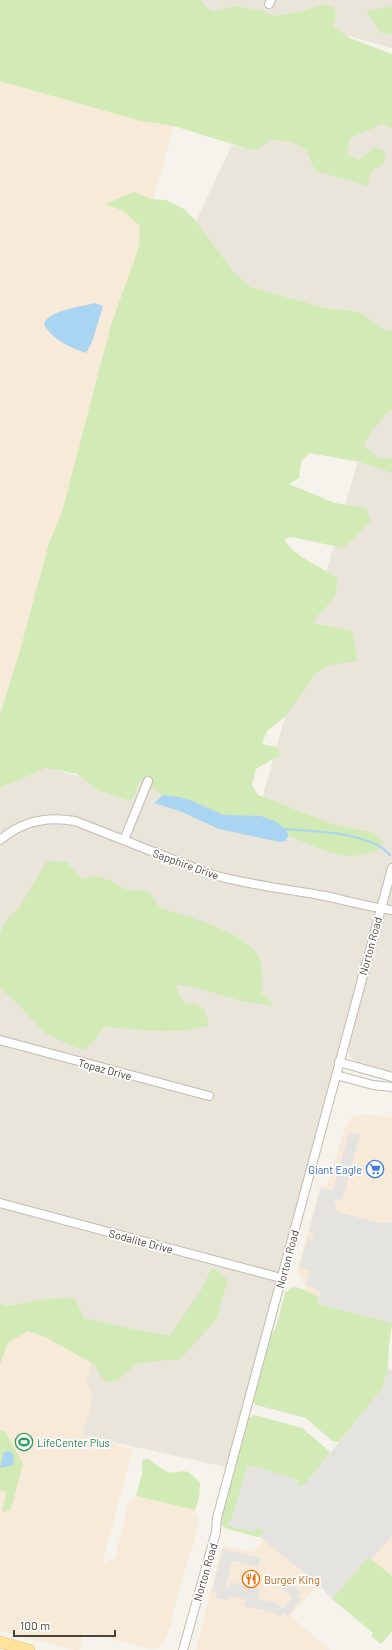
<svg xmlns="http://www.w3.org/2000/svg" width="392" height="1650" font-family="Barlow,sans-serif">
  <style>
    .residential { fill: #eae5da }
    .commercial { fill: #f7ead8 }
    .green { fill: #d2eab5 }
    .parking { fill: #e5e3e0 }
    .water { fill: #a9d4f2 }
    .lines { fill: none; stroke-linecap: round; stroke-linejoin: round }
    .stream { stroke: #a9d4f2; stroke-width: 2 }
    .minor-casing { stroke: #c2bbae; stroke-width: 10 }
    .major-casing { stroke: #e6c16a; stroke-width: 12 }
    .minor { stroke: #fff; stroke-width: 8 }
    .major { stroke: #ffe39c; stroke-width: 11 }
    .labels { text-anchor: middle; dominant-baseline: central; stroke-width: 3.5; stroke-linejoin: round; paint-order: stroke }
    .street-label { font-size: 11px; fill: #4b4439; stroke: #fff }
    .shop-label { font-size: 11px; fill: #366cbe; stroke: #fff; text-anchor: end }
    .leisure-label { font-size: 11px; fill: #27864d; stroke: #fff; text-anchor: start }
    .food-label { font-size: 11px; fill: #c56008; stroke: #fff; text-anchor: start }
  </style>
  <rect width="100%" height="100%" fill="#f6f3ec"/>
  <!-- residential -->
  <g class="residential">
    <polygon points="186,0 392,0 392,48 303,23 181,18"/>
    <polygon points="383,124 392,129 392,331 383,329 360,312 325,308 250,287 233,271 196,221 232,145 248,149 256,150 271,140 291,142 306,150 315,171 368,185 370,174 384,162 374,147 359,160 347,155 350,138"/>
    <polygon points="373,407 392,412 392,867 230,1468 82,1435 92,1399 86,1384 7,1306 0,1303 0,788 46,768 106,783 140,779 259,809"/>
    <polygon points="392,884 392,1072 357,1062 352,1059 349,1054 348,1046"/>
  </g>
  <!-- commercial -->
  <g class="commercial">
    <polygon points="0,79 174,126 0,743"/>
    <polygon points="366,1114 392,1118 392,1323 319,1297 306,1290 298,1269 320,1186 327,1186 346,1125 352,1117"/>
    <polygon points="28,1331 47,1338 91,1362 86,1384 91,1389 92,1399 82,1435 133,1449 102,1564 115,1558 129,1501 136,1496 195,1510 199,1518 196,1534 178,1593 171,1625 165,1640 159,1648 151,1649 84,1632 79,1650 74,1650 0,1631 0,1364 8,1343"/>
    <polygon points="392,1371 392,1577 325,1577 290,1616 330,1650 196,1650 221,1550 224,1546 254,1552 326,1463"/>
  </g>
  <!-- green -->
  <g class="green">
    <polygon points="0,0 200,0 212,12 234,6 260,10 274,16 295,13 323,5 334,7 336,15 333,27 352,39 392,54 392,129 383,124 350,138 347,155 359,160 374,147 386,152 384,162 370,174 368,186 315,171 306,150 291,142 271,140 256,150 248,149 174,126 137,120 0,81"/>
    <polygon points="392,7 392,35 380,32 366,10"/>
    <path d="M134 192 152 199 166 200 184 209 196 221 233 271 250 287 325 308 360 312 383 329 392 331V411H388C380 423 369 432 364 445L379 458H392V473L360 462 309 453 301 462 299 478 289 484 335 503 366 508 371 520 357 536 343 548 292 537 284 539C295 558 320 565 337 578 338 606 324 603 313 623L352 631 356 651 357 661 330 665 316 673 286 716 267 731 262 744 277 747 280 756 273 759 256 769 252 785 258 795 332 824 374 833 383 841 377 851C368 853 358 856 349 856 330 856 307 842 288 836L287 831 282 826 269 819 261 816 224 815 190 800 179 797 163 795 140 780 135 795 130 801 100 791 77 774 46 768 0 788V715L21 647 49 543 62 512 111 325 139 247 140 226 124 211 105 204Z"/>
    <path d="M47 861 67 862 82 879 95 876 109 880 127 890H140L150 893 160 908C184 915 244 932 258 955 263 964 262 983 262 994L270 999 272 1006 238 1000 191 986 175 985 184 1003 195 1004 205 1010 209 1025C176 1037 138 1028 104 1027L95 1040 84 1050 71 1046 45 1033 14 1000 0 988V935L3 924 18 909Z"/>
    <polygon points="212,1267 228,1280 216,1320 180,1359 137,1363 118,1380 105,1382 100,1375 94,1364 47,1338 28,1331 8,1343 0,1364 0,1303 7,1306 46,1299 75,1298 84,1318 132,1329 170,1336 203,1287"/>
    <polygon points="293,1287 303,1289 319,1297 317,1303 392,1323 389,1346 388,1368 382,1389 340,1441 337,1442 332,1441 306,1418 256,1405 253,1401 253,1394 270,1338 277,1324 285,1293"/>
    <polygon points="255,1415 302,1428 328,1450 330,1453 304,1485 300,1487 297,1486 297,1480 248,1465 232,1519 265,1530 260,1537 257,1537 228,1529 223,1527 222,1524 223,1506 247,1418"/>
    <polygon points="0,1430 5,1431 23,1464 11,1509 5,1512 2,1511 7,1492 0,1490"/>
    <path d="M147 1458C153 1462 160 1468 166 1471 183 1477 182 1462 200 1483L199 1498 195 1510 136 1496 142 1474V1461Z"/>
    <polygon points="368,1557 392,1576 392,1631 381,1644 371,1636 373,1633 332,1599"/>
  </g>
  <!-- parking -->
  <g class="parking">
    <polygon points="349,1132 360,1135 342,1201 335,1199 334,1202 338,1212 381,1223 392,1222 392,1323 317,1303 321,1292 306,1284 310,1270 299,1268 308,1238 312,1240 314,1233 309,1232 321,1188 333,1191"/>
    <polygon points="388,1368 392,1370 392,1536 372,1559 368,1557 332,1599 318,1584 260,1537 265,1530 258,1527 253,1532 226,1525 232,1519 248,1465 298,1480 297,1486 300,1487 304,1485 382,1389"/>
    <polygon points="223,1549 261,1558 258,1567 235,1561 232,1562 225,1587 229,1588 230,1582 260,1590 258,1599 275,1602 283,1608 292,1597 280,1587 287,1580 301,1592 297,1596 301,1599 287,1616 283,1613 280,1617 275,1613 244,1606 246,1600 230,1596 228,1601 216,1598 217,1593 212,1591"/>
  </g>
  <!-- water -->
  <g class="water">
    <path d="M95 303 103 306 92 342 86 353C70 347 52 340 44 324 48 310 81 307 95 303Z"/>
    <polygon points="163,795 179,797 190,800 224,815 261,816 277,822 287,831 288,836 286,841 280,842 219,829 182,812 154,803"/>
    <polygon points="9,1451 14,1455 13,1465 0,1468 4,1452"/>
  </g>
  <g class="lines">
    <!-- stream -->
    <path class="stream" d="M285 829C313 831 352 832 377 845 382 847 386 851 390 855"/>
    <defs>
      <g id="minor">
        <polyline points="269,4 271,0"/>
        <path d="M0 840C22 821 47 816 75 821L210 874C248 885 287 889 325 896 348 901 370 907 392 910"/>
        <polyline points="124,840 148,781"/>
        <polyline points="0,1040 209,1096"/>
        <polyline points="339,1062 392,1077"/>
        <polyline points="336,1075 373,1085 392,1087"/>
        <polyline points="0,1203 281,1278"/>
        <polyline points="183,1650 216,1532 217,1518 228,1477 392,868"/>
      </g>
      <polyline id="major" points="0,1642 29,1650"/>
    </defs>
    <!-- minor casing -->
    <use href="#minor" class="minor-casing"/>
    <!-- major casing -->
    <use href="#major" class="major-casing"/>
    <!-- minor -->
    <use href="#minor" class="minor"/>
    <!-- major -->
    <use href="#major" class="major"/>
  </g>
  <!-- icons -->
  <defs>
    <symbol id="supermarket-ring" viewBox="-11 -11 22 22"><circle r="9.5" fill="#fff" stroke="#3f7fe0" stroke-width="1.5"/><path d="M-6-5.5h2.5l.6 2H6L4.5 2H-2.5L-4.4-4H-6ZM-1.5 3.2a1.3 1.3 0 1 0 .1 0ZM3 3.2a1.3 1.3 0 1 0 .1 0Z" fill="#3f7fe0"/></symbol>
    <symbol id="stadium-ring" viewBox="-11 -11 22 22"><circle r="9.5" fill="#fff" stroke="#2e9e5b" stroke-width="1.5"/><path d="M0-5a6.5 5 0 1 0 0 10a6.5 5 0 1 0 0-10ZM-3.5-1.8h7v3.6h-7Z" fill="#2e9e5b"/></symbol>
    <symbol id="restaurant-ring" viewBox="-11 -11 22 22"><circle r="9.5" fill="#fff" stroke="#e8710a" stroke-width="1.5"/><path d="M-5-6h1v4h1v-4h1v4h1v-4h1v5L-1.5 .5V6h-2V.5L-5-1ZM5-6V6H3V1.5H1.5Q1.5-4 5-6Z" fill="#e8710a"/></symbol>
  </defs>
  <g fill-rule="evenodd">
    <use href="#supermarket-ring" x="365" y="1159" width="20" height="20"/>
    <use href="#stadium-ring" x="14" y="1432" width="20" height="20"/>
    <use href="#restaurant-ring" x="241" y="1569" width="20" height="20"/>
  </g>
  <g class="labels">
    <!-- street labels -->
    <g class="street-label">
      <text transform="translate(186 864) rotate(20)">Sapphire Drive</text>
      <text transform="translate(370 946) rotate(-75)">Norton Road</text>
      <text transform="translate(105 1069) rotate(15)">Topaz Drive</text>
      <text transform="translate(141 1241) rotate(15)">Sodalite Drive</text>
      <text transform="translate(287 1259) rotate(-75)">Norton Road</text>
      <text transform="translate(205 1572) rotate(-74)">Norton Road</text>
    </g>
    <!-- shop labels -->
    <g class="shop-label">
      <text x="362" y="1169">Giant Eagle</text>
    </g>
    <!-- leisure labels -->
    <g class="leisure-label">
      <text x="37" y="1442">LifeCenter Plus</text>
    </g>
    <!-- food labels -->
    <g class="food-label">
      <text x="264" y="1579">Burger King</text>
    </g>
  </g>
  <!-- scale -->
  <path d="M14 1630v6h101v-6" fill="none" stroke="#4b4439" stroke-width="2"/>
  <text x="20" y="1630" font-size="12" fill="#4b4439" stroke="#ffffff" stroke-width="3" paint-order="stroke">100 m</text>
</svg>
